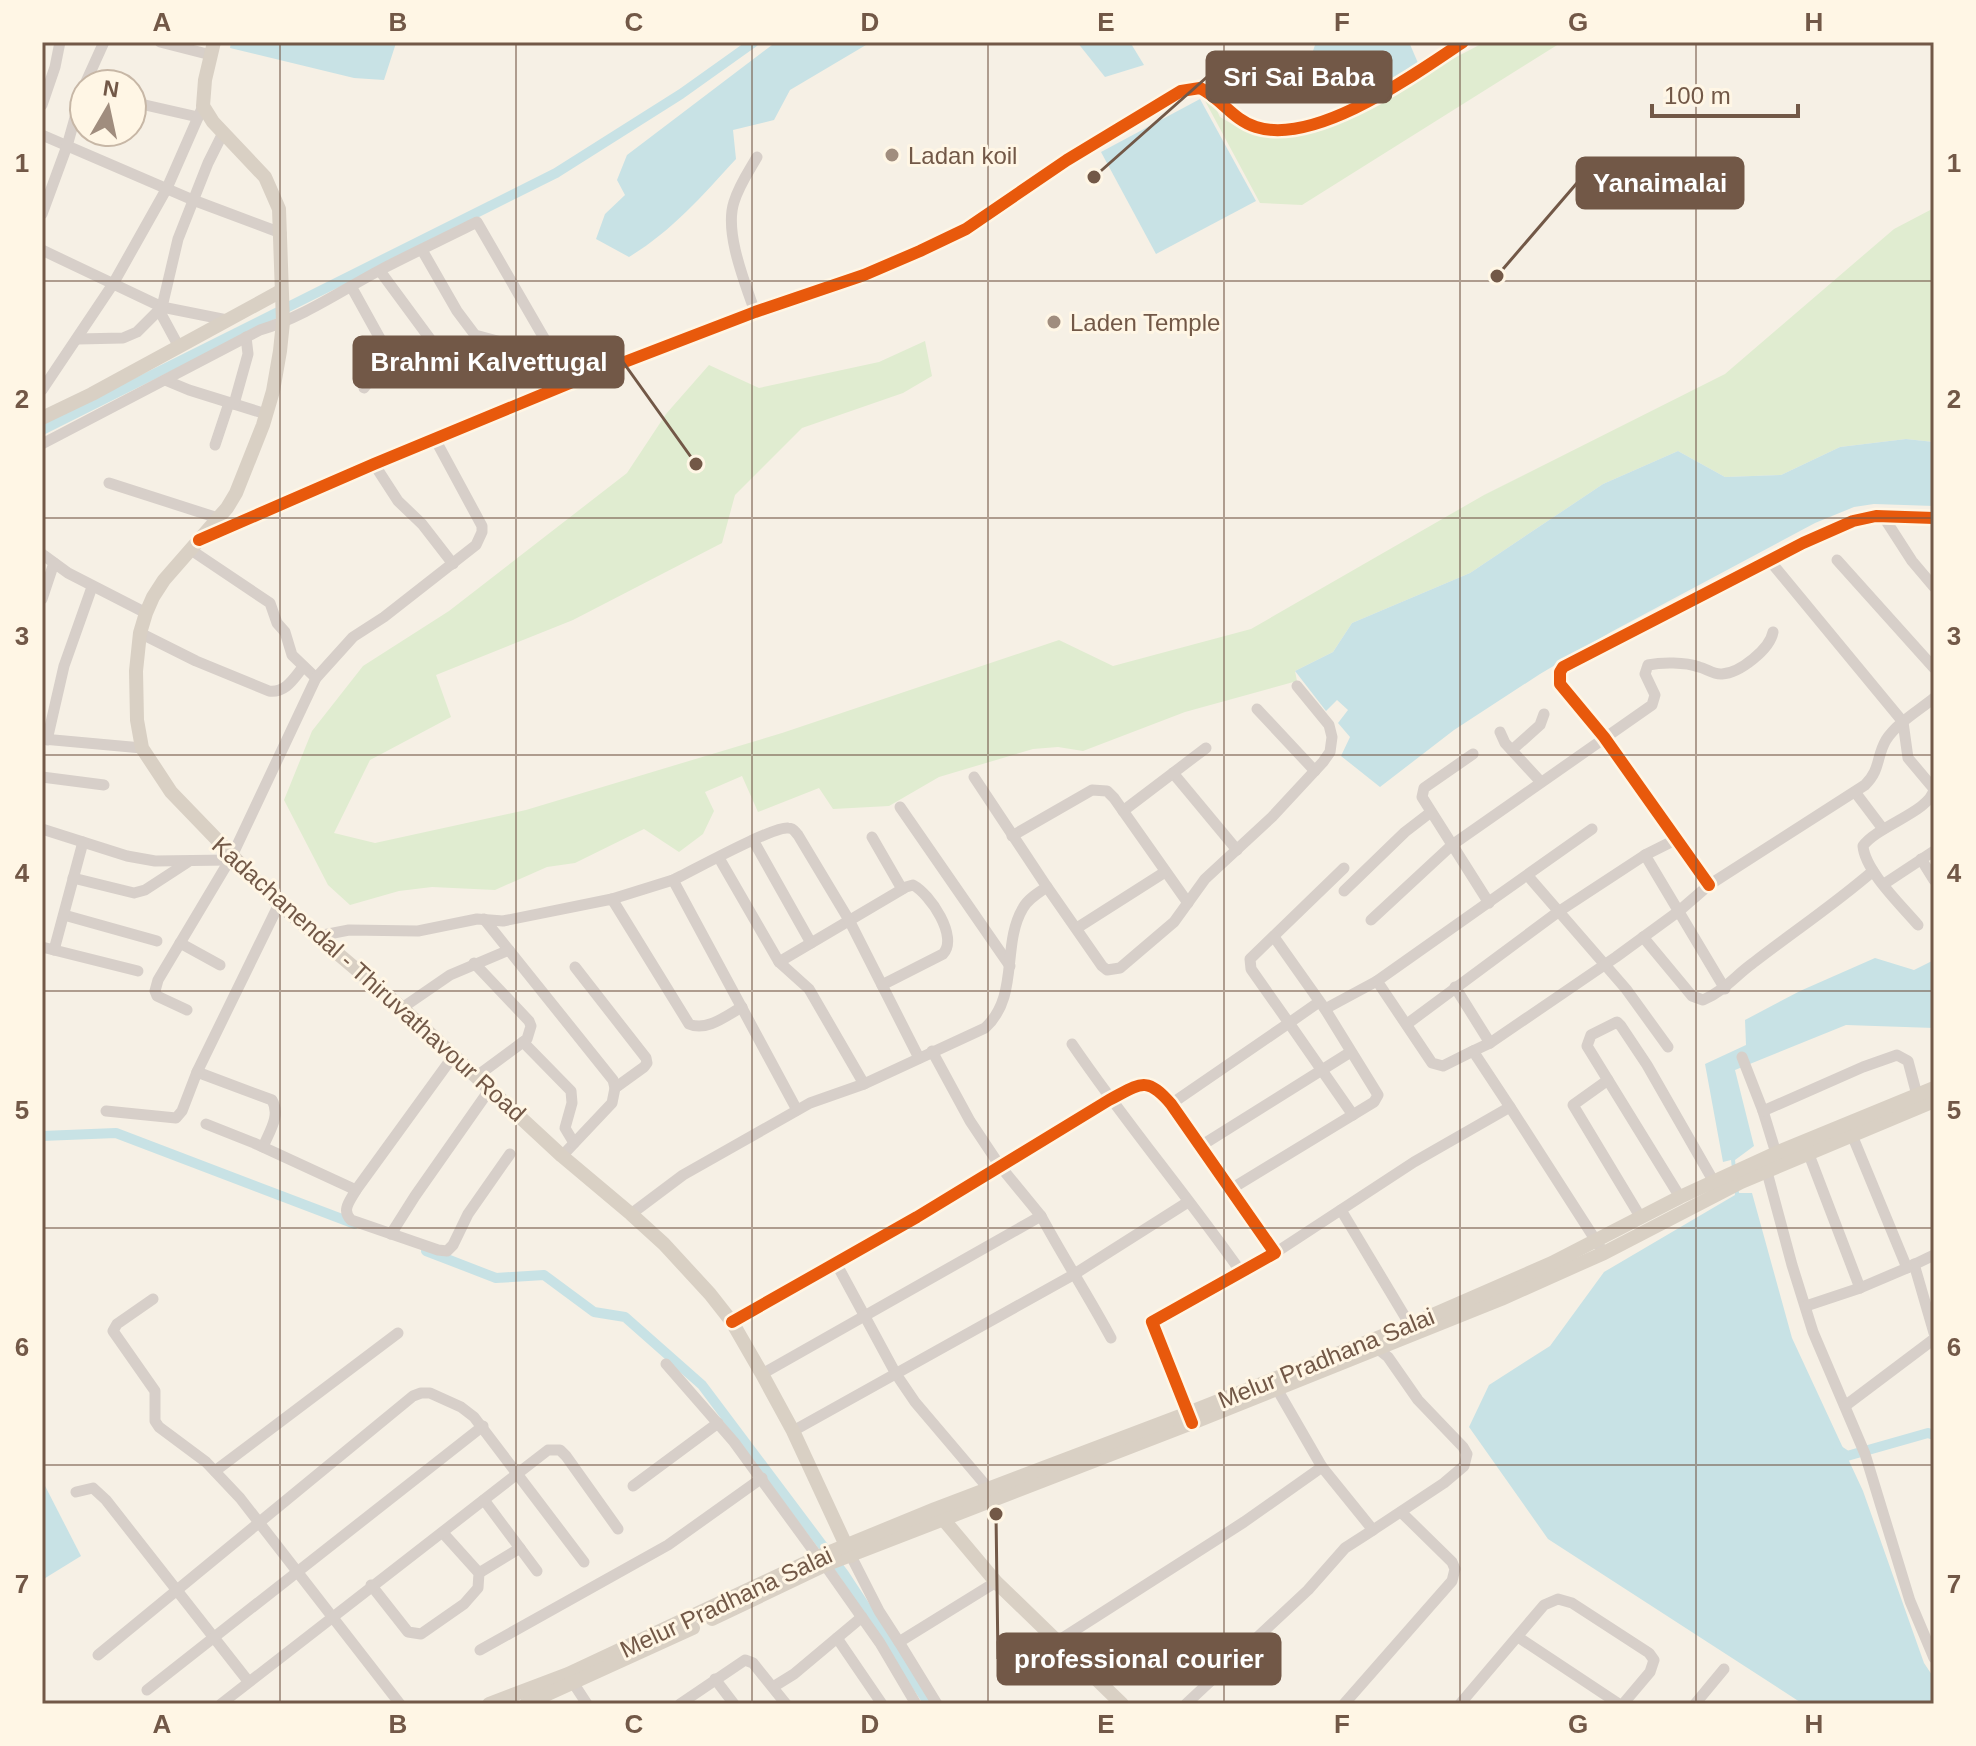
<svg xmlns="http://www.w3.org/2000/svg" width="1976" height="1746" font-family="Helvetica,sans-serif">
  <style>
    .green { fill: #e0ecd0 }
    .water { fill: #c8e2e5 }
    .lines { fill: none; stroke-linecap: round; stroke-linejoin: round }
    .canal { stroke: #c8e2e5; stroke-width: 10 }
    .minor { stroke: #d7cfc9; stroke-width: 11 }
    .major { stroke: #d9d0c4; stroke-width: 14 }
    .cycleway-casing { stroke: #fff6e5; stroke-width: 17 }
    .cycleway { stroke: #e8590c; stroke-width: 12 }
    .grid { fill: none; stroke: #725847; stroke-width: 2; stroke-opacity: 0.55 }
    .poi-dot { fill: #a08d7e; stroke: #fff6e5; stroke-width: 3 }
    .labels { text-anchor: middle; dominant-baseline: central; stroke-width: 6; stroke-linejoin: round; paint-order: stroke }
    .poi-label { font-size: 24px; fill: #725847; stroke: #fff6e5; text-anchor: start }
    .street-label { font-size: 24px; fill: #725847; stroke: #fff6e5 }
    .leader { fill: none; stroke: #725847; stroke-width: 3 }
    .callout-dot { fill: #725847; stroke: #fff6e5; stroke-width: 3 }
    .callout { fill: #725847; stroke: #725847; stroke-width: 3 }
    .callout-label { font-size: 26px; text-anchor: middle; font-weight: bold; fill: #fff }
    .neatline { fill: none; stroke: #725847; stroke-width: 3 }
    .grid-label { font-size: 26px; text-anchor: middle; font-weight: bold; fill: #725847 }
  </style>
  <rect width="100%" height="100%" fill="#f6f0e5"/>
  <!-- green -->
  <g class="green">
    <polygon points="1534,42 1562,42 1302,205 1260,203 1204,99 1211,98 1220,117 1244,131 1273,138 1318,130 1483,43 1527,45"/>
    <polygon points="1934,208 1934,442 1906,439 1840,447 1781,475 1725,477 1678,451 1603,484 1470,573 1352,623 1333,652 1295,671 1297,681 1185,712 1083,751 1058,747 1033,749 939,777 889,806 833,809 819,788 758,812 742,776 705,792 714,811 703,834 679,852 644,829 575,863 547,867 495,890 432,887 399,891 350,905 328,885 284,800 312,731 363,666 449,611 627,473 666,414 709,365 759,388 879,362 925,341 932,376 903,393 802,428 735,495 722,543 573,620 436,675 451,717 370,760 334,833 375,843 526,810 782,733 1059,640 1113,666 1251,629 1484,495 1725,374 1894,229"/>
  </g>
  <!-- water -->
  <g class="water">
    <polygon points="231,42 400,42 396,43 384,80 354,78 230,48"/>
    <path d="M776 42H871L790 90 774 120 733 130 736 159C702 196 672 231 629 257L596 239 605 214 625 195 617 180 627 155Z"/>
    <polygon points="1077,42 1130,42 1144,65 1105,77"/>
    <polygon points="1316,42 1409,42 1418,63 1359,98 1339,102 1313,51"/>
    <polygon points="1200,99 1256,201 1156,254 1101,152"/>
    <polygon points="1906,439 1934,442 1934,506 1874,504 1854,507 1815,523 1611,632 1540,674 1454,730 1380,787 1341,756 1350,737 1338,723 1348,710 1337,700 1326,711 1295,671 1333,652 1352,623 1470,573 1603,484 1678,451 1725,477 1781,475 1840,447"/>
    <polygon points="1875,958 1914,970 1934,960 1934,1028 1846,1025 1735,1070 1754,1146 1735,1160 1739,1193 1752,1193 1792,1338 1863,1491 1924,1663 1934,1678 1934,1704 1803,1704 1548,1539 1469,1427 1489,1385 1550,1346 1604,1272 1735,1195 1731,1160 1723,1162 1705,1064 1746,1045 1745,1020 1800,991"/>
    <polygon points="42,1480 81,1556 42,1580"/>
  </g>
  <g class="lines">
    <!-- canal -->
    <g class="canal">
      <polyline points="42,430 556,173 681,94 754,42"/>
      <polyline points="42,1136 116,1133 355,1224"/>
      <polyline points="426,1251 496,1278 544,1275 594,1312 625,1317 702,1385 844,1574 929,1704"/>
      <polyline points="1838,1450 1847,1456 1928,1433 1934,1435"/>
    </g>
    <!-- minor -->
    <g class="minor">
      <polyline points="160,42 211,55"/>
      <polyline points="85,84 104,42"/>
      <polyline points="132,102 198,117"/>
      <polyline points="42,105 55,67 60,42"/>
      <polyline points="42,135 193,200 281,233"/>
      <polyline points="42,214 67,146 84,86"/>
      <polyline points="42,250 162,307 227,320"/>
      <polyline points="422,250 457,311 475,335 527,349 547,346"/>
      <polyline points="380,271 436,347"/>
      <polyline points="352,288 383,344 380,367 364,388"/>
      <polyline points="159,310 179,347"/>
      <path d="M755 312C745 283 724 232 734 202 739 185 749 171 757 157"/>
      <polyline points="78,339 123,338 137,332 162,307 178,239 208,163 223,133"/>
      <polyline points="165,380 189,390 266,414"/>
      <polyline points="42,390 113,284 167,188 203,106"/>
      <polyline points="234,404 248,354 246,337"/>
      <path d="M42 444 260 330C304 317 342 290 382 269 413 253 445 238 477 222L570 383"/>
      <polyline points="215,445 229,403"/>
      <polyline points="374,464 398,501 422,524 453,564"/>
      <polyline points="109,483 218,518"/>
      <polyline points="1883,516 1912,561 1934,587"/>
      <path d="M203 538 374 464 570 383 755 312 864 275 920 251 966 229 1067 160 1181 91 1200 88C1221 98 1233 120 1256 127 1316 146 1415 74 1463 42"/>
      <polyline points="191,550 270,603 277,623 285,632 292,655 316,678"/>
      <polyline points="42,554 68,573 146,613"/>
      <polyline points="1837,560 1934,668"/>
      <path d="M1770 561 1903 722 1908 758 1934 789C1931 811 1877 826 1863 846 1865 871 1902 906 1918 925"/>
      <polyline points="42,599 54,563"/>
      <path d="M140 633 196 661 269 691C286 693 294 678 303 667"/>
      <polyline points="1257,709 1315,771"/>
      <polyline points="1500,732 1505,743 1540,781"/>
      <polyline points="43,739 142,748"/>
      <polyline points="47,740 64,666 92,587"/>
      <polyline points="1512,750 1540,725 1544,714"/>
      <polyline points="1473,754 1424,788 1422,797 1489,903"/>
      <polyline points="1173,773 1237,850"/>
      <polyline points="42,777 104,785"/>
      <polyline points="1855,792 1883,829"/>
      <polyline points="900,807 1010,966"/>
      <polyline points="1123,811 1206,748"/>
      <polyline points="42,829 127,856 155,861 229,860"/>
      <polyline points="1012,836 1092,790 1107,791 1114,798 1188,903"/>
      <polyline points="872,837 902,889"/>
      <polyline points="753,840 811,943"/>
      <polyline points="1675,840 1645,855 1725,989"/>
      <path d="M719 858 779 962 906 887 913 885C930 894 959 937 943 954L882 985"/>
      <polyline points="1921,859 1934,880"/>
      <polyline points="1528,876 1626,989 1668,1047"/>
      <polyline points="73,878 134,893 145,890 188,862"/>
      <polyline points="1884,884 1934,851"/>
      <polyline points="1709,885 1604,737 1560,684 1560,672 1563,667 1803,543 1853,521 1876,516 1934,518"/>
      <polyline points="1047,887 1102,966 1107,970 1120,968 1174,922 1205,879 1272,817 1323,762 1330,752 1332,737 1329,725 1297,686"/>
      <polyline points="1344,891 1405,832 1431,812"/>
      <polyline points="612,899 673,880"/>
      <polyline points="64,915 157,941"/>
      <polyline points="484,919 613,1080 615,1088 612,1103 562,1156"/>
      <path d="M1371 920 1452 845 1652 705 1655 695 1645 674 1648 665C1662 662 1685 662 1699 667 1707 669 1714 675 1722 674 1740 673 1770 649 1773 632"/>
      <polyline points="1077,928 1165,872"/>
      <path d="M318 936 349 930 418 931 477 919 503 921 612 899 689 1024C707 1032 727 1015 742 1007"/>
      <path d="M1643 937 1692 996 1703 1000C1724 991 1735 976 1753 963 1793 932 1835 904 1873 871"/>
      <polyline points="180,943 220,965"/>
      <polyline points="42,947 138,971"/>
      <polyline points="54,950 83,842"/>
      <polyline points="779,962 809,989 864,1084"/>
      <polyline points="474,963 529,1021 531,1026 527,1039 477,1076"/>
      <polyline points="575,967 646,1058 647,1063 644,1067 615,1088"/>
      <polyline points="1377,981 1592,829"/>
      <polyline points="1455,987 1490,1043"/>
      <polyline points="1319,1002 1289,1023 1353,1115"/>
      <polyline points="402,1008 450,975 509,950"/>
      <polyline points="1325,1009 1377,981 1432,1063 1443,1066 1473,1051 1510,1107"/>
      <polyline points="187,1010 157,996 155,991 158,980 232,856 316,678 353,637 384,617 476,545 482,532 482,526 435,439"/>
      <polyline points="1407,1024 1558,912 1645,855"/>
      <polyline points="523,1042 571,1091 572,1103 565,1128 574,1143"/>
      <path d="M1072 1044C1125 1122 1186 1194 1241 1272"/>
      <path d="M1473 1051 1490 1043 1616 957 1679 911 1709 885 1865 785C1881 769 1876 757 1886 740 1897 723 1918 711 1934 698"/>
      <polyline points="1742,1057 1763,1111 1776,1153"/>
      <polyline points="197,1072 279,904"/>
      <polyline points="1608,1080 1573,1105 1641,1218"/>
      <polyline points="1171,1104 1289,1023 1251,969 1250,959 1344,868"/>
      <path d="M797 1110 673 880C692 871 773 826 788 828 794 828 794 831 798 835L849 920 919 1058"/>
      <path d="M106 1111 176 1118 182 1111 197 1072 272 1100C281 1116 269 1132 263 1147"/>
      <polyline points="1763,1111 1863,1067 1897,1055 1908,1061 1917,1095"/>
      <path d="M206 1124 254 1143 356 1190C350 1201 341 1210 351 1220L438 1250 447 1251 453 1245 468 1214 510 1154"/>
      <polyline points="1852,1135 1907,1268 1934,1255"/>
      <polyline points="1199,1147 1349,1053"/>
      <polyline points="1808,1152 1860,1288"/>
      <polyline points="1767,1172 1792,1265 1813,1332 1865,1454 1910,1601 1934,1658"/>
      <polyline points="1231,1189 1374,1102 1378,1095 1325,1009 1274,937"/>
      <polyline points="356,1190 454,1055"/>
      <polyline points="1680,1197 1587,1046 1591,1035 1617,1022 1621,1026 1647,1065 1714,1182"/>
      <polyline points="1341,1210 1410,1325"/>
      <path d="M631 1214 683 1175 810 1103 864 1084 985 1028C1020 996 1001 945 1023 908 1028 899 1038 893 1047 887L974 777"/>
      <path d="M1041 1216C1063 1257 1089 1297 1111 1338"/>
      <polyline points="391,1234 415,1196 490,1089"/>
      <polyline points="1275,1253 1414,1162 1510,1107 1600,1247"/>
      <polyline points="836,1263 896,1374 915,1402 988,1488"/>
      <polyline points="1914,1264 1934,1333"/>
      <polyline points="153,1299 117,1324 113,1331 155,1391 155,1421 159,1427 206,1462 240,1498 400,1704"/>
      <polyline points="1806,1306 1860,1288 1907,1268"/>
      <path d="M732 1322 917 1217 1109 1100C1140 1084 1146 1075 1171 1104L1275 1253 1152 1322 1191 1420"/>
      <polyline points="666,1364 734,1442 818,1557"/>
      <polyline points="762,1374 1041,1216 1000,1166 970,1121 932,1051"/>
      <polyline points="1277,1389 1322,1467"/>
      <polyline points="1845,1406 1934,1339"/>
      <polyline points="793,1431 1073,1275 1188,1202"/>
      <polyline points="215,1471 398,1333"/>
      <polyline points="633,1486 718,1423"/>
      <polyline points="76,1492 93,1488 106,1500 248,1681"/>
      <polyline points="484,1500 537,1571"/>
      <polyline points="851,1556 879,1611 899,1642"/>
      <polyline points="825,1565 880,1643 916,1704"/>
      <polyline points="479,1573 520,1548"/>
      <polyline points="371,1585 408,1632 421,1634 464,1604 478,1588 479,1573 443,1533"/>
      <polyline points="1518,1637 1619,1704"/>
      <polyline points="837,1638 882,1704"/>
      <polyline points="1058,1641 1244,1522 1322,1467 1373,1530 1444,1483 1464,1466 1467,1454 1463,1447 1418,1400 1388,1357 1378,1349"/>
      <polyline points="480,1650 668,1545 762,1478"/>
      <polyline points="98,1655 413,1396 421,1393 430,1393 461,1407 474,1417 584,1562"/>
      <polyline points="570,1678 587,1704"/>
      <polyline points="715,1679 734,1704"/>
      <polyline points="773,1687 794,1674 862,1617"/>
      <polyline points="147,1690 483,1426"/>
      <polyline points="221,1704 548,1450 560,1450 566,1456 618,1529"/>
      <polyline points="680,1704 745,1660 753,1663 786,1704"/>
      <polyline points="937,1704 899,1642 996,1582"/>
      <polyline points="1186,1704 1308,1590 1345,1548 1373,1530"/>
      <polyline points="1344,1704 1452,1581 1455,1569 1452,1562 1401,1512"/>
      <polyline points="1460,1704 1544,1605 1558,1599 1572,1603 1649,1653 1654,1660 1650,1672 1623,1704"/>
      <polyline points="1695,1704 1724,1669"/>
    </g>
    <!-- major -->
    <g class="major">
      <polyline points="214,42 205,80 203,106 213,122 265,177 279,209 283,322 280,351 273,391 263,425 236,493 227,508 164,580 153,597 146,613 140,633 136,671 137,720 142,748 171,792 279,904 402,1008 562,1156 631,1214 664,1244 710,1294 732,1322 762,1374 793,1431 851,1556"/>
      <polyline points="42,418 92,394 281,291"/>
      <polyline points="938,1513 996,1582 1122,1704"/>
      <polyline points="712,1619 825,1565 1192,1423 1501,1299 1604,1253 1741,1182 1934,1101"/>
      <polyline points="489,1704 568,1674 818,1557 935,1509 1188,1413 1410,1325 1552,1263 1680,1197 1776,1153 1934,1088"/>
      <polyline points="526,1704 693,1628"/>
    </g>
    <defs>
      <g id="cycleway">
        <path d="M199 540 374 464 570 383 755 312 864 275 920 251 966 229 1067 160 1181 91 1200 88C1221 98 1233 120 1256 127 1316 146 1415 74 1463 42"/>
        <polyline points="1709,885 1604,737 1560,684 1560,672 1563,667 1803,543 1853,521 1876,516 1934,518"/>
        <path d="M732 1322 917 1217 1109 1100C1140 1084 1146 1075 1171 1104L1275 1253 1152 1322 1192 1423"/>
      </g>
    </defs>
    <!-- cycleway casing -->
    <use href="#cycleway" class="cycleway-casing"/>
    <!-- cycleway -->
    <use href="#cycleway" class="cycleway"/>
  </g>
  <!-- grid -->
  <path class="grid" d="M280 42V1704M516 42V1704M752 42V1704M988 42V1704M1224 42V1704M1460 42V1704M1696 42V1704M42 281H1934M42 518H1934M42 755H1934M42 991H1934M42 1228H1934M42 1465H1934"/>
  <!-- markers -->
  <g class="poi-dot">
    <circle cx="892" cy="155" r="8"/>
    <circle cx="1054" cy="322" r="8"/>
  </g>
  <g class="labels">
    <!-- poi labels -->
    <g class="poi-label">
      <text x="908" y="155">Ladan koil</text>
      <text x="1070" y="322">Laden Temple</text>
    </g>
    <!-- street labels -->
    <g class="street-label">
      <text transform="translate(369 979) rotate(42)">Kadachanendal - Thiruvathavour Road</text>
      <text transform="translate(1326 1358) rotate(-22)">Melur Pradhana Salai</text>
      <text transform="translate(726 1602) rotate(-25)">Melur Pradhana Salai</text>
    </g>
  </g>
  <!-- callouts -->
  <path class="leader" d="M1094 177L1207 77M1497 276L1577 183M696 464L623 362M996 1514L998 1659"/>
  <g class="callout-dot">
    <circle cx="1094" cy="177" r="8"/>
    <circle cx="1497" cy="276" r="8"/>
    <circle cx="696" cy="464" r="8"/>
    <circle cx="996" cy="1514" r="8"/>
  </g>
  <g class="callout">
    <rect x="1207" y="52" width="184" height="50" rx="8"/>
    <rect x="1577" y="158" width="166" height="50" rx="8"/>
    <rect x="354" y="337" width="269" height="50" rx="8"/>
    <rect x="998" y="1634" width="282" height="50" rx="8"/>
  </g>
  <g class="callout-label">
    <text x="1299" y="86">Sri Sai Baba</text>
    <text x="1660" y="192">Yanaimalai</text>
    <text x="489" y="371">Brahmi Kalvettugal</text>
    <text x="1139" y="1668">professional courier</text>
  </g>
  <!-- border -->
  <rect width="1976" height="1746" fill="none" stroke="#fff6e5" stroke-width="88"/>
  <!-- north arrow -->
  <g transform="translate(108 108) rotate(9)"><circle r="38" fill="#fff6e5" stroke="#c7b7a6" stroke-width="2"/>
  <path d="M0-6L14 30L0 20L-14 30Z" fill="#a08d7e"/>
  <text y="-12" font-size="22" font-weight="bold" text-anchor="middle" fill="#725847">N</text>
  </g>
  <!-- scale -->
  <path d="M1652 104v12h146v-12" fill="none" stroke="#725847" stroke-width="4"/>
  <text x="1664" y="104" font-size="24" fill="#725847" stroke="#fff6e5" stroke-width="6" paint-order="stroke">100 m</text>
  <rect x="44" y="44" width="1888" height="1658" class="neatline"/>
  <g class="grid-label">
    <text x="162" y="31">A</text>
    <text x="398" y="31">B</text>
    <text x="634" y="31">C</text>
    <text x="870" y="31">D</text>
    <text x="1106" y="31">E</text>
    <text x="1342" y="31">F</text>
    <text x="1578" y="31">G</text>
    <text x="1814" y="31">H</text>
    <text x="22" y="172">1</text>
    <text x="1954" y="172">1</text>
    <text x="22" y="408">2</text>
    <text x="1954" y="408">2</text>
    <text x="22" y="645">3</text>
    <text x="1954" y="645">3</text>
    <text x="22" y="882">4</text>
    <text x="1954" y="882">4</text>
    <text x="22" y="1119">5</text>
    <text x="1954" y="1119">5</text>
    <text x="22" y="1356">6</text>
    <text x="1954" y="1356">6</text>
    <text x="22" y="1593">7</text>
    <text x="1954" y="1593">7</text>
    <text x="162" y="1733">A</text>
    <text x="398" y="1733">B</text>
    <text x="634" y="1733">C</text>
    <text x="870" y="1733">D</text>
    <text x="1106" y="1733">E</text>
    <text x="1342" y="1733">F</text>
    <text x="1578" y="1733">G</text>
    <text x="1814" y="1733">H</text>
  </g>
</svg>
